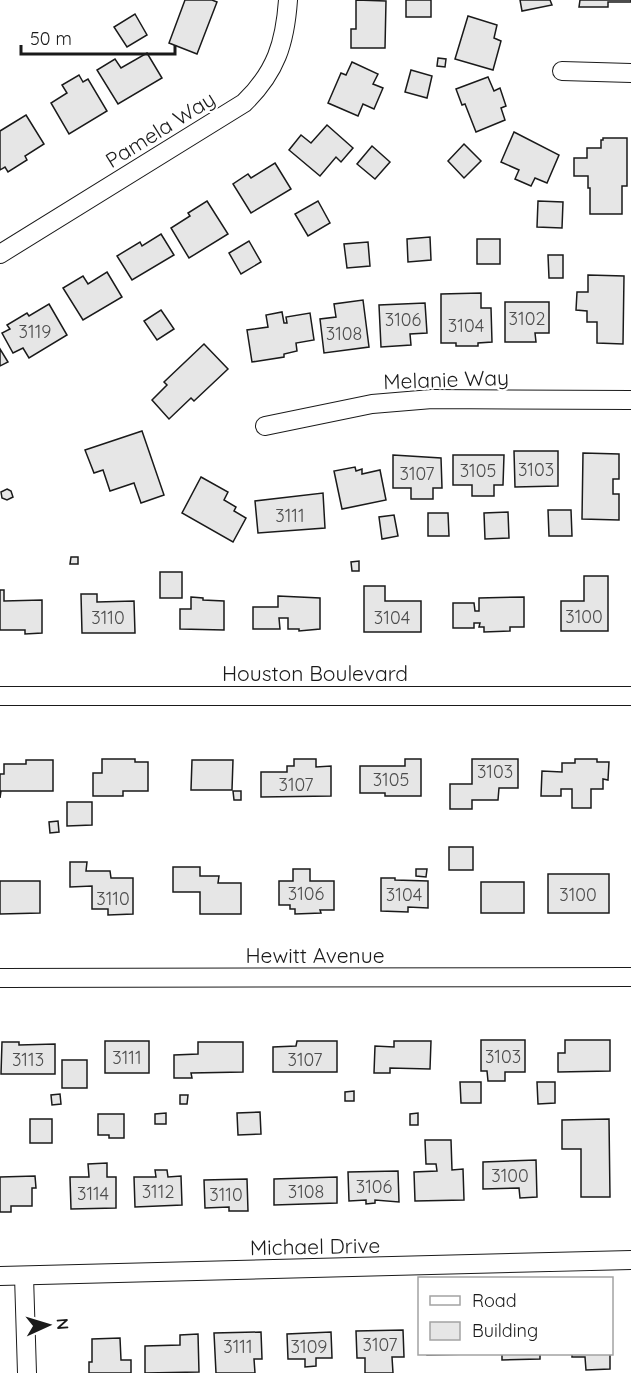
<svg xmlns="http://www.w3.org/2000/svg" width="631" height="1373" font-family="Quicksand,sans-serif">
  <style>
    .building { fill: #e6e6e6; stroke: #1a1a1a; stroke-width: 1.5 }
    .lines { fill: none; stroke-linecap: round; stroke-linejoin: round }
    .minor-casing { stroke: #1a1a1a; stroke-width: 20 }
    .minor { stroke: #fff; stroke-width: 18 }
    .labels { text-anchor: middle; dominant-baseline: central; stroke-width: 4.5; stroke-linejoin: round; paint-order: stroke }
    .number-label { font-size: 18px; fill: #4d4d4d }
    .street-label { font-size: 21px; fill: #1a1a1a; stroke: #fff }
  </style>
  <rect width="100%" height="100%" fill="#fff"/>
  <!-- building -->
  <g class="building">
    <polygon points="185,0 212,0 217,2 197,54 169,43"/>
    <polygon points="356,0 386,1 385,48 351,48 351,29 356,29"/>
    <rect x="406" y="0" width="25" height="17"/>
    <polygon points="520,0 550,0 552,5 522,11"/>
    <polygon points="580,0 631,0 631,2 608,2 608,7 579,7"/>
    <polygon points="135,14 147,35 127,47 114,27"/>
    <polygon points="468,16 497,25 494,38 501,41 493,70 455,59"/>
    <polygon points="147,53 162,78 118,104 97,70 115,59 121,68"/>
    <polygon points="438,58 446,59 445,67 437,66"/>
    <polygon points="352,62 378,74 373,84 383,88 374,109 363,104 358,116 328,103 341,73 346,75"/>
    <polygon points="411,70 432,76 427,98 405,92"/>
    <polygon points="79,75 83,82 88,79 107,111 69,134 51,103 67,93 62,85"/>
    <polygon points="488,77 494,91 500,88 506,106 501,108 505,120 476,132 465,104 462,105 456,89"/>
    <polygon points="26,115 44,144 25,156 27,160 8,172 5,167 0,170 0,131"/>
    <polygon points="327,125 353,148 341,162 336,157 320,176 289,150 301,135 311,143"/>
    <polygon points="514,132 559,155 547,183 535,178 531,186 515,179 519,170 501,162"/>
    <polygon points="603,138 627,138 627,186 622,186 622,214 590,214 590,188 588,188 588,176 574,176 574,158 587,158 587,148 601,148 601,140 603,140"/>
    <polygon points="464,144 481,161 464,178 448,161"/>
    <polygon points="372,146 390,162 375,179 357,164"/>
    <polygon points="275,163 291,189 251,213 233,184 248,174 251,178"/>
    <polygon points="207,201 228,234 189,258 171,228 190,216 188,213"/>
    <polygon points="318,201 330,223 308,236 295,214"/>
    <polygon points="538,201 563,202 562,228 537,227"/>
    <polygon points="161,234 174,255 132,280 117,256 140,242 142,246"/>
    <polygon points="430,237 431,260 408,262 407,239"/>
    <rect x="477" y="239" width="23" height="25"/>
    <polygon points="249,241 261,262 241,274 229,253"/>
    <polygon points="368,242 370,266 347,268 344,244"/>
    <polygon points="548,255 563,255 563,278 549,278"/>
    <polygon points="107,272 122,297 83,320 63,288 83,276 88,284"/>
    <polygon points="588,275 624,276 623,344 597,343 597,322 587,322 587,311 576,310 577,292 588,292"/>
    <polygon points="481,293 481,308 491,308 492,342 478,343 478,346 456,346 456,343 441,343 441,294"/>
    <polygon points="363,300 369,347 324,353 320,319 336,317 334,304"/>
    <polygon points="505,302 549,302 549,333 535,333 536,342 505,342"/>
    <polygon points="425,303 427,333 410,334 411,345 381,347 379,305"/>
    <polygon points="49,304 67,335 29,358 23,348 13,353 2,333 10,329 7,325 27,313 29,316"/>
    <polygon points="161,310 174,329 157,340 144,321"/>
    <polygon points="282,312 284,323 287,323 286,317 310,313 314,340 296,343 297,351 284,354 284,357 252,362 247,330 268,327 266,315"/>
    <polygon points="204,344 228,369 194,401 191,398 169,419 152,400 167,385 164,382"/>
    <polygon points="0,349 8,362 0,366"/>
    <polygon points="142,431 164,495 141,503 134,483 110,491 103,470 94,473 85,450"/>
    <polygon points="514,451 558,451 558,486 515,487"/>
    <polygon points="583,453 619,454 619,479 613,479 613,494 619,494 619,520 582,519"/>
    <polygon points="393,455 441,458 442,488 433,488 433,499 411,499 411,488 393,488"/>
    <polygon points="453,455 504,455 503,485 494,485 494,496 472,496 472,485 453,485"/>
    <polygon points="355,467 356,471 362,469 362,474 380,470 386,500 342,509 334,471"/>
    <polygon points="201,477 228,492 224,500 236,507 234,511 246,518 233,542 182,513"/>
    <polygon points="7,489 11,491 13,497 7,500 2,498 1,492"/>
    <polygon points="323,493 325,528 258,533 255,501"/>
    <polygon points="548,510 571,510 572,536 549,536"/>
    <polygon points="508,512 509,538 485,539 484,513"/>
    <polygon points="428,513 448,513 449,536 428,536"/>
    <polygon points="394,515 398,536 382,539 379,517"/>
    <polygon points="71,557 78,557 78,564 70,564"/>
    <polygon points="359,561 359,571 352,571 351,562"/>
    <rect x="160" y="572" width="22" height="26"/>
    <polygon points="584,576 608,576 608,631 561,631 561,601 584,601"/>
    <polygon points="364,586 385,586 385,601 421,601 421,632 364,632"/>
    <polygon points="0,590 4,590 4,601 42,600 42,633 25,634 25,630 0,630"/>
    <polygon points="81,594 97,594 97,602 134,601 135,633 82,633"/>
    <polygon points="278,596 320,598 320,629 299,631 299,629 288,629 288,618 279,618 280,629 253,629 253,607 278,607"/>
    <polygon points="191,597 203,598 203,600 224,601 224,630 180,629 180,609 191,609"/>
    <polygon points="524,597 524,627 510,627 510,631 484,632 484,627 479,627 480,623 474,623 474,628 453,628 453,603 474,603 475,611 479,611 479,598"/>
    <polygon points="102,759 135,759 135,762 148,762 148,791 123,791 123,796 93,796 93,773 102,773"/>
    <polygon points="294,759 316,759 316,767 331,766 331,796 261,797 261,772 287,772 287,766 294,766"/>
    <polygon points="405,759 421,759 421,796 385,796 385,793 360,793 360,766 405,766"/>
    <polygon points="472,759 518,759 518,788 499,788 498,800 472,800 472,809 450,809 450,784 472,784"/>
    <polygon points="575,759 597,759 597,762 609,762 608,780 603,779 603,789 591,789 591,808 572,808 572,789 561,789 561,796 541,796 542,771 562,772 562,763 575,763"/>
    <polygon points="26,760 53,760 53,791 1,791 0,798 0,774 4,774 4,764 26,764"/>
    <polygon points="192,760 233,760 232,790 191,790"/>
    <polygon points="233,791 241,791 241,800 234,800"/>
    <polygon points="67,802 92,802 92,825 67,826"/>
    <polygon points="58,821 59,832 50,833 49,822"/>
    <rect x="449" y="847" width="24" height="23"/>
    <polygon points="70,862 87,862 86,871 110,871 111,878 133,878 133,914 108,915 108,909 92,909 92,886 70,887"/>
    <polygon points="173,867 200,867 200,876 219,876 218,883 241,883 241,914 200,914 200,892 173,892"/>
    <polygon points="293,869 310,869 310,881 334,881 334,910 320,910 321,913 295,914 295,909 290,909 290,905 279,905 279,881 293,881"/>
    <polygon points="416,869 427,869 426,877 416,876"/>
    <rect x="548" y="874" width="61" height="39"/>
    <polygon points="381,878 395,878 395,880 428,881 428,908 408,907 408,912 381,911"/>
    <polygon points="0,881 40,881 40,913 0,914"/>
    <rect x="481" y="882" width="43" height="31"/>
    <polygon points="481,1040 525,1040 525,1072 505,1072 505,1081 488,1081 487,1071 481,1071"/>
    <polygon points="565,1040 610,1040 610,1071 558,1072 558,1053 565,1053"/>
    <rect x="105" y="1041" width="44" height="32"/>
    <polygon points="297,1041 337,1041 337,1072 273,1072 273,1047 296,1046"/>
    <polygon points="394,1041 431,1041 430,1069 390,1068 390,1073 374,1073 375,1046 394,1047"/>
    <polygon points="2,1042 19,1042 19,1045 55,1044 55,1074 1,1074"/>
    <polygon points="198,1042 243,1042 243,1072 191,1073 192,1078 174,1078 174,1055 198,1054"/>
    <rect x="62" y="1060" width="25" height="28"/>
    <polygon points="460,1082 481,1082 481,1103 461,1103"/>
    <polygon points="537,1082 555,1082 555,1103 538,1104"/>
    <polygon points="354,1091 354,1101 345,1101 345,1092"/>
    <polygon points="60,1094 61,1104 52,1105 51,1095"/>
    <polygon points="180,1095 188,1095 187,1104 180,1104"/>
    <polygon points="260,1112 261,1134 238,1135 237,1113"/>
    <polygon points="166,1113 166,1124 155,1124 155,1114"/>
    <polygon points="418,1113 418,1125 410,1125 410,1114"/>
    <polygon points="98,1114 124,1114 124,1138 109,1138 109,1135 98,1135"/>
    <rect x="30" y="1119" width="22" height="24"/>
    <polygon points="609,1119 610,1197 581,1197 581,1149 562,1149 562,1120"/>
    <polygon points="425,1140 451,1140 452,1170 463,1169 464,1200 415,1201 414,1172 437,1171 436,1164 426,1164"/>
    <polygon points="536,1160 537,1197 520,1198 519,1188 483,1189 483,1162"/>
    <polygon points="107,1163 107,1177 116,1177 116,1208 71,1209 70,1177 89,1177 88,1164"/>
    <polygon points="155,1170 167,1170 168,1177 181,1176 182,1205 135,1207 134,1177 156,1177"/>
    <polygon points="398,1171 399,1202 375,1200 375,1203 366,1204 366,1200 349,1201 348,1172"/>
    <polygon points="35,1176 36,1188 32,1188 32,1206 11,1206 11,1212 0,1212 0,1177"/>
    <polygon points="337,1177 337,1203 274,1205 274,1179"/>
    <polygon points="247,1179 248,1211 229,1211 229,1207 205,1208 204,1180"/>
    <polygon points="403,1330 404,1357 392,1357 393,1373 365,1373 365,1358 357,1358 356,1331"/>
    <polygon points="261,1332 262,1359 254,1359 255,1373 216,1373 214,1333"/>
    <polygon points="331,1332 332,1358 316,1358 316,1366 305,1367 305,1359 288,1359 287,1334"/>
    <polygon points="198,1334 199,1372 145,1373 145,1346 180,1345 180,1335"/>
    <polygon points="120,1338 121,1360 131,1360 131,1373 89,1373 89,1362 92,1362 92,1339"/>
    <polygon points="427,1354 473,1354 427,1355"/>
    <polygon points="502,1354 540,1354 540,1359 502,1360"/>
    <polygon points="572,1354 610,1354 610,1369 586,1370 585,1357 572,1357"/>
  </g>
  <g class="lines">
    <defs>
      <g id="minor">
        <polyline points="562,71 631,73"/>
        <path d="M0 254 244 103C276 72 285 43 288 0"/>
        <polyline points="265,426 372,404 432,399 631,400"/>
        <polyline points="0,696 631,696"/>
        <polyline points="0,978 631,977"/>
        <polyline points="0,1276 631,1260"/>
        <polyline points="24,1276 27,1373"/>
      </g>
    </defs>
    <!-- minor casing -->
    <use href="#minor" class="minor-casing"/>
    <!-- minor -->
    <use href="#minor" class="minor"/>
  </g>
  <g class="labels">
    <!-- number labels -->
    <g class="number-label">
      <text x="527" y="318">3102</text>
      <text x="403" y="319">3106</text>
      <text x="466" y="325">3104</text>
      <text x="35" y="331">3119</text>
      <text x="344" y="333">3108</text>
      <text x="536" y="469">3103</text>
      <text x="478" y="470">3105</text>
      <text x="417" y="473">3107</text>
      <text x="290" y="515">3111</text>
      <text x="584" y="616">3100</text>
      <text x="108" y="617">3110</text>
      <text x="392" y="617">3104</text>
      <text x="495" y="771">3103</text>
      <text x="391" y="779">3105</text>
      <text x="296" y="784">3107</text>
      <text x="306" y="893">3106</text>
      <text x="404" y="894">3104</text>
      <text x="578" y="894">3100</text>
      <text x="113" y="898">3110</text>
      <text x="503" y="1056">3103</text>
      <text x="127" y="1057">3111</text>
      <text x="28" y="1059">3113</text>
      <text x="305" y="1059">3107</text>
      <text x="510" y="1175">3100</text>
      <text x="374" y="1186">3106</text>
      <text x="158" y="1191">3112</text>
      <text x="306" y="1191">3108</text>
      <text x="93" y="1193">3114</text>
      <text x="226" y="1194">3110</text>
      <text x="380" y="1344">3107</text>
      <text x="238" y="1346">3111</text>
      <text x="309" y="1346">3109</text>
    </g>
    <!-- street labels -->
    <g class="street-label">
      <text transform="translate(160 129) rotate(-32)">Pamela Way</text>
      <text transform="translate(446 379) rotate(-2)">Melanie Way</text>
      <text x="315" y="673">Houston Boulevard</text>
      <text x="315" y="955">Hewitt Avenue</text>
      <text transform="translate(315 1246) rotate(-1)">Michael Drive</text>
    </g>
  </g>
  <!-- legend -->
  <rect x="418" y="1277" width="195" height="78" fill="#ffffff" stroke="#a3a3a3" stroke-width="1.5"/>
  <rect x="430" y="1296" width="30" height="9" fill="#ffffff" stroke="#a3a3a3" stroke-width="1.5"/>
  <text x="472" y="1307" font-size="18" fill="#1a1a1a">Road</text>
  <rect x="430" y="1322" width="30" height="18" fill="#e6e6e6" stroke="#a3a3a3" stroke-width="1.5"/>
  <text x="472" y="1337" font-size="18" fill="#1a1a1a">Building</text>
  <!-- north arrow -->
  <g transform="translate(48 1325) rotate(86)" stroke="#ffffff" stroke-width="4.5" paint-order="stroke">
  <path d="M0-4.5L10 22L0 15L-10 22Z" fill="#1a1a1a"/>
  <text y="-9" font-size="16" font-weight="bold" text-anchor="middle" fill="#1a1a1a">N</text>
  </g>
  <!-- scale -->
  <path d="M21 45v9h154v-9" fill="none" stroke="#1a1a1a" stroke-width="3"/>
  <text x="30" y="45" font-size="18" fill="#1a1a1a" stroke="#ffffff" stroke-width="4.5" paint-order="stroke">50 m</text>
</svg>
